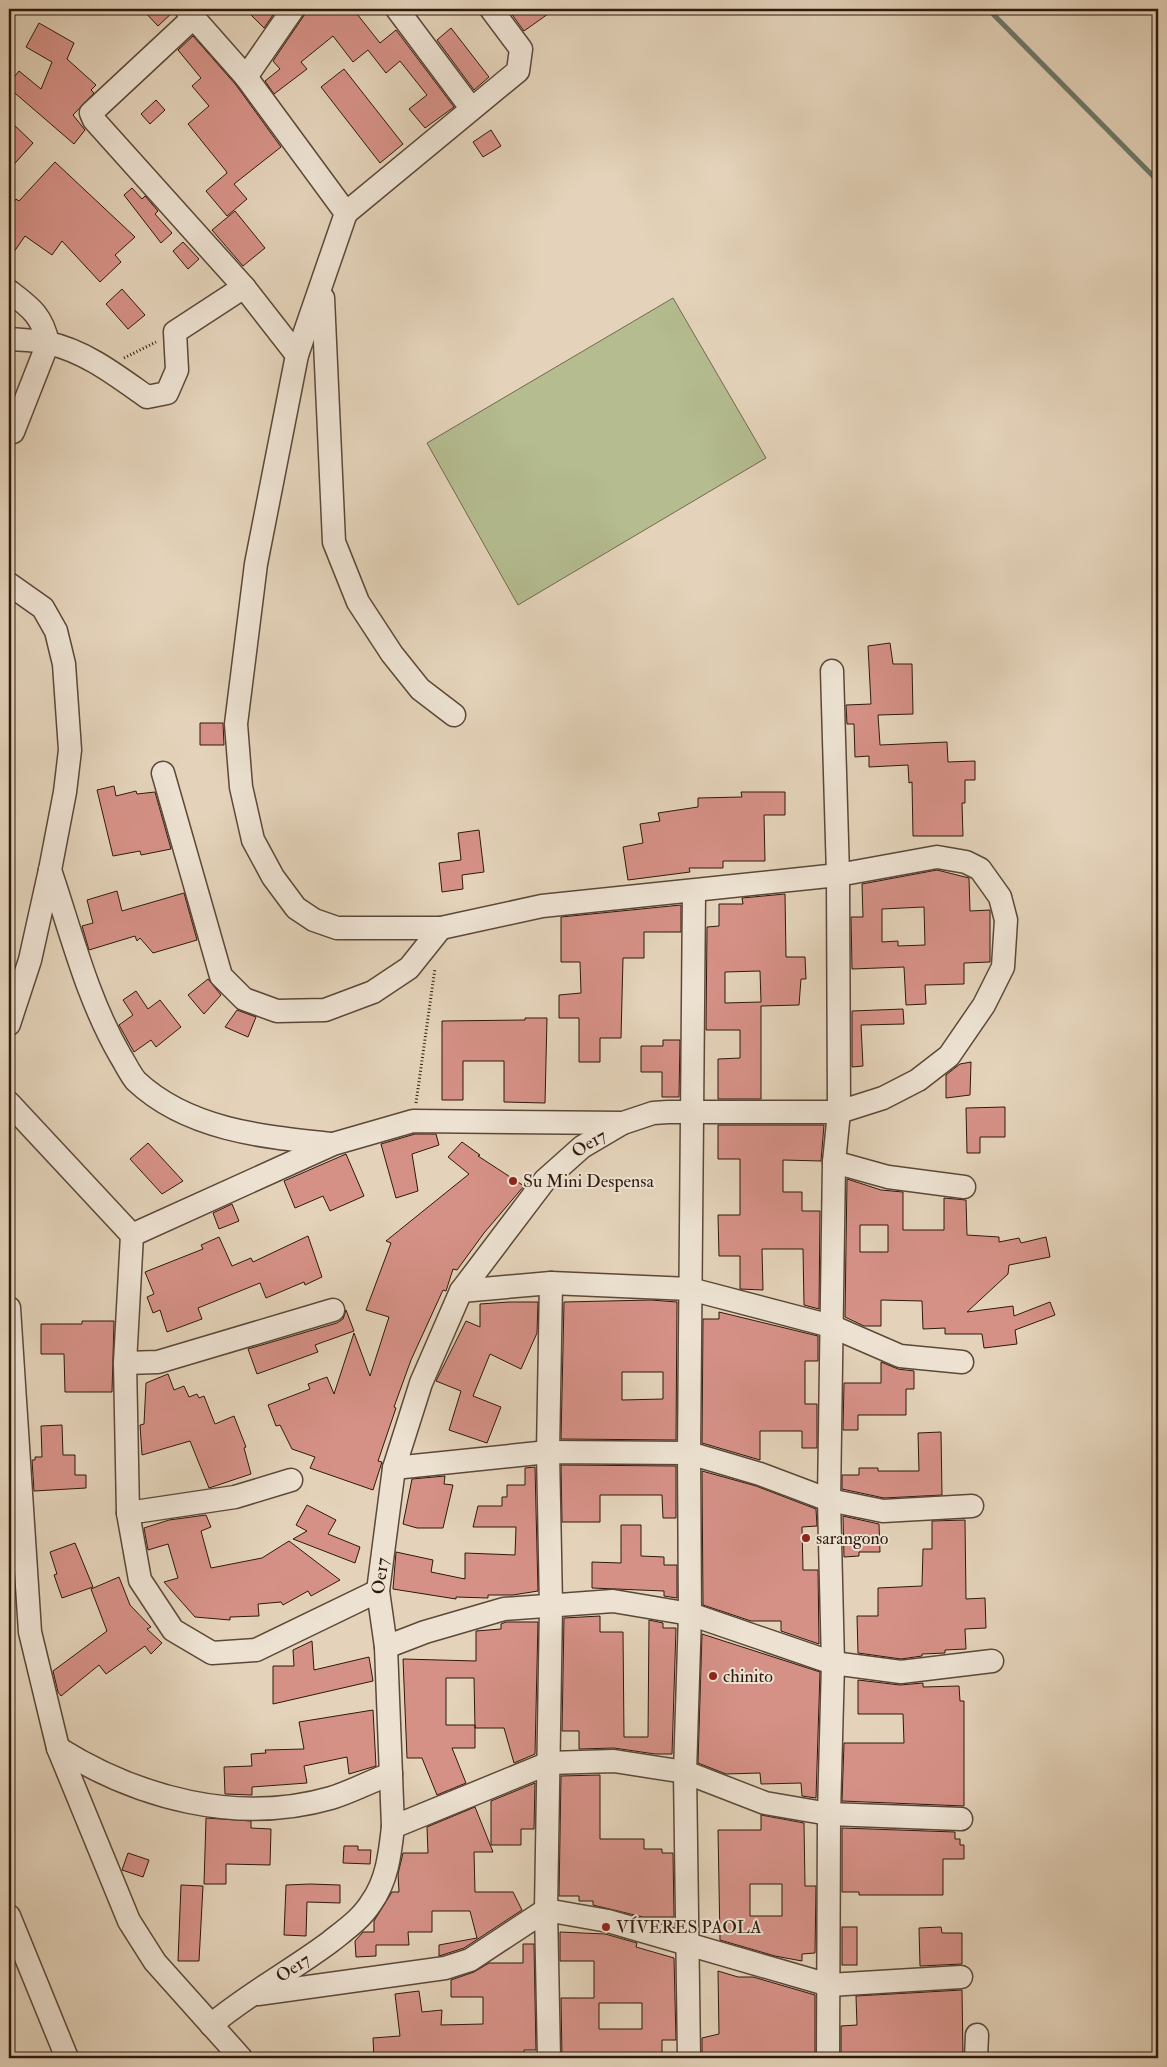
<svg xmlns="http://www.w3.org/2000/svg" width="1167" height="2067" font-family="'IM FELL Double Pica',serif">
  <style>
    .green { fill: #b4bc90; stroke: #726a4e }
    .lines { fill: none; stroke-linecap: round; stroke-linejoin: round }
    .stream { stroke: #6d796b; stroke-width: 5 }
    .building { fill: #d69187; stroke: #2f190c; fill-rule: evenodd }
    .minor-casing { stroke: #5c4838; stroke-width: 25 }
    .path { stroke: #2f190c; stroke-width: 3; stroke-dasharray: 1 2.5; stroke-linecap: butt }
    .minor { stroke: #ede2d2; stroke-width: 22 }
    .poi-dot { fill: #8f2418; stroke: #ede2d2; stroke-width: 2 }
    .labels { text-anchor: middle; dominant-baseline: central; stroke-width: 4; stroke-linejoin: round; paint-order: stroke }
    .street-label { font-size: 18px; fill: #2f190c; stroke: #ede2d2 }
    .poi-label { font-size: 18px; fill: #2f190c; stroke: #ede2d2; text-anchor: start }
  </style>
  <rect width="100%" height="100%" fill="#e4d3ba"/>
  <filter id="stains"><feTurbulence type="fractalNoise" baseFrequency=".004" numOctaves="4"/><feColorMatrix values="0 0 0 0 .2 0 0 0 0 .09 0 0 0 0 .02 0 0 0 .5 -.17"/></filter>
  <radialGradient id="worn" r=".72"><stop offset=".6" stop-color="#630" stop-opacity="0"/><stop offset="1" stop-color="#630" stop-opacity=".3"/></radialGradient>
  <!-- green -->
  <polygon class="green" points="673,298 766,458 518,605 427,443"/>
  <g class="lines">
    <!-- stream -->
    <polyline class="stream" points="988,9 1158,181"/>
  </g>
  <!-- building -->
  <g class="building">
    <polygon points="142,9 173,9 173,12 158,26"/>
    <polygon points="245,9 267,9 273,15 264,28"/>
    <polygon points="311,9 353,9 380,43 396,30 454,107 425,128 409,109 427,95 400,61 386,73 368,50 353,62 333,36 301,62 307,69 274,94 265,81 280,69 273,61 305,14"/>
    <polygon points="508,9 555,9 524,31"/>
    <polygon points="39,23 74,43 67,59 96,85 91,90 94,93 73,115 85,130 74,144 9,88 9,71 15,76 19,71 41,89 52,62 26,47"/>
    <polygon points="451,28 489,77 474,90 437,40"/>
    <polygon points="193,36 236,85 281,147 234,184 247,199 227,216 206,191 227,173 226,171 188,124 209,106 192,86 201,78 178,50"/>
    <polygon points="344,69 403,144 380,163 321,87"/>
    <polygon points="156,100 165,110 150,124 141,114"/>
    <polygon points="9,120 33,143 9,170"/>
    <polygon points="491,130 501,146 483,157 473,142"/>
    <polygon points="55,162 135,237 115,255 121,262 100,282 62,241 52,255 25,236 9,259 9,209 16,199 19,201"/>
    <polygon points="132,188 142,199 145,196 158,211 155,214 172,233 161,243 124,195"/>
    <polygon points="235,211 265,248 243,266 212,230"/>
    <polygon points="183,242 199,259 188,269 173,251"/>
    <polygon points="122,289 145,315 128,329 106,304"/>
    <polygon points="890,643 893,664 912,664 913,714 878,715 880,745 947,742 948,762 975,761 975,780 965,780 965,803 962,803 963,836 913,836 912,782 909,783 908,765 869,767 869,756 855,757 854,724 847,724 846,705 871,704 868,646"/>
    <polygon points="200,723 223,723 224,745 200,745"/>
    <polygon points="114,786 116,796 136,791 137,794 155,792 171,849 141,855 140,851 113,856 97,790"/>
    <polygon points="741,792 785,792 785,815 764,815 765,861 723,861 723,868 689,868 690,872 628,880 623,847 643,843 640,824 660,821 658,813 698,807 698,798 742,797"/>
    <polygon points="479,830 484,872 462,875 463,889 442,892 439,863 461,860 458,833"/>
    <path d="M937 870 969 878 970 911 990 910V962L964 963V984L925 985 926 1004 906 1005 904 967 852 969 851 917H863L862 884ZM924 907 925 945 898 946V941L882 942V909Z"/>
    <polygon points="117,891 122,911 184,893 197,940 153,953 140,938 137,941 135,936 89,950 82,926 93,923 87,900"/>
    <path d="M785 894 786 957H805L806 979H801L799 1005 761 1006V1099H718V1059L740 1058V1030H706L707 927 719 926V904H743L742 898ZM760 971 761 1002 725 1003V972Z"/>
    <polygon points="681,905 681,932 644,932 644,958 623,958 621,1038 600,1038 600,1062 579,1062 579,1018 559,1018 559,995 581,993 580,962 561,962 561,917"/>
    <polygon points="208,979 221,995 204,1014 188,995"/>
    <polygon points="136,991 148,1009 160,1000 181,1027 156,1047 151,1040 134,1052 119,1025 133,1015 123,1000"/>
    <polygon points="903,1009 904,1024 861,1025 863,1066 852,1067 852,1011"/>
    <polygon points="237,1010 256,1017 248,1037 225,1027"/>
    <polygon points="525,1018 547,1018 545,1103 504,1102 504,1061 463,1061 463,1100 442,1100 442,1021 525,1020"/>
    <polygon points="663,1040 680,1040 679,1097 662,1097 662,1072 641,1072 641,1046 663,1046"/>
    <polygon points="971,1062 970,1095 946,1098 946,1075 960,1064"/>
    <polygon points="1005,1107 1005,1137 980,1137 980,1153 967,1153 966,1108"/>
    <polygon points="718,1125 824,1125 821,1161 783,1160 783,1192 802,1192 802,1211 820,1211 819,1309 804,1305 803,1249 762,1249 763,1290 740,1289 740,1256 719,1256 718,1215 740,1215 740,1159 718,1159"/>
    <polygon points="415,1134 436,1134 439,1145 412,1154 418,1191 396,1198 381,1144"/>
    <polygon points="462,1142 480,1155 478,1156 524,1186 484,1233 457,1270 453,1269 446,1291 443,1290 411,1360 394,1407 396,1408 378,1461 382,1462 373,1490 310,1468 315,1457 292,1449 280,1425 276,1426 268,1405 310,1389 308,1384 327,1377 334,1394 354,1333 370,1376 389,1317 366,1310 391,1243 386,1241 469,1174 448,1157"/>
    <polygon points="148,1143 183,1181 162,1194 130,1159"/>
    <polygon points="346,1154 364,1196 330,1211 323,1196 295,1208 284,1181"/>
    <path d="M847 1179 881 1190 903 1192V1230H944V1198L966 1200 967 1235 999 1237V1242L1019 1238 1021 1243 1046 1237 1050 1257 1009 1265 1008 1274 967 1312 1013 1306 1014 1316 1050 1302 1055 1315 1015 1330 1017 1344 984 1348 982 1334H945V1328L923 1329 922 1301 881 1300V1326H864L845 1317ZM860 1225H888V1252H860Z"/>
    <polygon points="232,1204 239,1221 219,1229 213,1213"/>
    <polygon points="308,1236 322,1277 305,1285 304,1282 266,1298 260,1283 198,1308 202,1319 167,1332 160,1310 153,1313 147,1297 154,1294 145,1272 203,1249 201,1245 219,1237 232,1266 251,1258 253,1262"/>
    <path d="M651 1300 677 1302 676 1440 561 1439 564 1302ZM622 1372H663V1399L622 1400Z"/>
    <polygon points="509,1302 538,1302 537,1333 521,1369 490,1354 473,1396 501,1407 487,1443 449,1430 461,1391 436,1381 466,1321 480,1327 480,1304"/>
    <polygon points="346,1310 354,1331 315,1345 318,1352 257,1374 248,1349 337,1323 343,1319"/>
    <polygon points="719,1312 818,1336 818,1361 805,1361 805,1404 817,1404 817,1448 802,1448 802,1431 760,1431 760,1460 702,1443 703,1319 719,1319"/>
    <polygon points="82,1321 114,1321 112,1392 65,1392 64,1354 41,1354 41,1324 82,1324"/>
    <polygon points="881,1362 898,1369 914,1371 914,1389 906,1389 906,1415 858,1415 858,1430 843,1430 844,1383 881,1383"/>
    <polygon points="168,1374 174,1390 184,1386 189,1397 197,1394 199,1398 204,1396 215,1424 234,1416 246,1447 244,1448 251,1474 209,1488 190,1441 142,1455 140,1425 144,1424 146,1383"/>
    <polygon points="62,1425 63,1455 75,1455 75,1475 86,1475 86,1488 34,1491 32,1460 35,1460 35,1457 42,1457 41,1426"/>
    <polygon points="941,1432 942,1495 884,1498 842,1489 842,1475 859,1475 859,1468 878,1468 878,1471 919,1471 918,1433"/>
    <polygon points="561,1465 676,1466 676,1518 663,1518 662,1495 600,1495 600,1522 562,1522"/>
    <polygon points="535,1467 538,1591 513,1595 488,1595 488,1598 456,1597 456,1599 393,1589 396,1552 433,1560 431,1572 465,1579 465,1553 515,1555 516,1527 473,1527 478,1506 502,1506 502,1497 507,1497 507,1485 525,1485 525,1468"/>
    <polygon points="702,1471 756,1486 816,1509 817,1526 802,1527 803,1570 818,1570 819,1644 781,1631 781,1621 751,1621 703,1605"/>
    <polygon points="445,1476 444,1484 453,1485 443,1528 417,1528 403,1524 412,1479"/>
    <polygon points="307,1505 336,1520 328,1534 360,1547 355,1563 293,1539 307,1531 296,1525"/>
    <polygon points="206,1515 211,1527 201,1531 211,1568 262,1558 289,1541 340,1580 311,1596 308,1591 283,1605 281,1602 258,1604 259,1616 230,1617 230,1620 195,1617 164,1582 178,1578 168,1544 148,1550 144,1528 169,1520"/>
    <polygon points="843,1516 879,1524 880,1552 859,1552 859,1556 844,1557"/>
    <polygon points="965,1520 966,1599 985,1598 986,1628 965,1629 966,1649 945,1650 945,1653 922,1654 922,1656 901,1659 858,1653 857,1616 878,1616 878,1588 922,1586 923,1549 932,1549 932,1521"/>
    <polygon points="621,1525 641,1525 641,1556 664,1557 664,1565 677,1565 677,1598 664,1596 664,1591 592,1588 592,1562 621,1563"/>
    <polygon points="75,1543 93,1587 62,1598 54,1575 57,1574 50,1552"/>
    <polygon points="119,1577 130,1605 151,1627 147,1629 162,1643 151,1654 145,1646 106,1674 99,1665 61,1696 58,1692 53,1671 107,1631 91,1589"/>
    <polygon points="600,1616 600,1632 623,1632 624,1737 648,1737 649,1620 663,1623 663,1628 676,1628 672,1754 655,1754 614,1748 579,1749 579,1731 562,1731 564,1618"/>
    <polygon points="506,1622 538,1622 535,1754 514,1763 504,1728 475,1728 474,1678 446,1678 446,1725 475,1725 475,1748 452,1748 466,1783 437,1795 422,1758 407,1758 403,1659 476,1661 476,1631 501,1629 501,1624"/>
    <polygon points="702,1634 820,1672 816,1798 802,1796 801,1783 761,1784 760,1773 726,1774 698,1763"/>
    <polygon points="312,1641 314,1670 369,1657 373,1681 273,1704 273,1666 294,1666 293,1650"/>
    <polygon points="858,1680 900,1685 923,1683 923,1687 959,1686 960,1701 964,1701 964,1806 842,1801 844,1743 904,1743 903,1714 858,1714"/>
    <polygon points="373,1710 376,1766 349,1774 347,1757 304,1766 307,1783 252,1787 252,1795 225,1794 224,1767 252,1766 251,1754 266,1753 265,1750 304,1749 299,1722"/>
    <polygon points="600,1775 600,1839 644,1839 644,1849 662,1849 662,1853 673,1853 674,1917 643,1917 593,1905 593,1901 579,1901 579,1896 559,1896 561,1776"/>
    <polygon points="535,1783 534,1829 521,1829 521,1845 491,1845 491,1801"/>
    <polygon points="475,1807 493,1852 474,1852 475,1892 513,1892 522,1910 464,1948 439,1956 439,1945 477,1938 470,1911 432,1911 432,1932 408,1932 409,1945 376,1945 376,1956 356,1957 355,1941 363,1932 374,1932 374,1921 392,1892 399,1892 398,1874 403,1853 428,1853 427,1827"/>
    <path d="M761 1815 804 1823 805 1886H816L815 1953 802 1954V1961L775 1956 720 1940 718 1830H761ZM750 1884H782V1916H750Z"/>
    <polygon points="206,1818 251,1821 251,1828 271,1829 270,1865 226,1864 226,1884 204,1884"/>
    <polygon points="842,1828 955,1832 955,1839 960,1839 960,1845 964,1845 964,1859 943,1859 943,1895 859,1895 859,1892 842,1892"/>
    <polygon points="344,1846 358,1846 358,1850 371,1850 370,1864 343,1863"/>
    <polygon points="128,1853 149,1860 143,1877 122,1870"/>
    <polygon points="310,1884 340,1885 340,1903 307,1902 306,1936 284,1935 286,1885"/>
    <polygon points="181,1885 203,1886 199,1961 178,1961"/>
    <rect x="842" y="1927" width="15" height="38"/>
    <polygon points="941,1927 942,1933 962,1933 962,1964 920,1966 919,1928"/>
    <path d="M560 1932 605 1934 637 1943 636 1947 674 1958 676 2040H662V2058H562L561 1998H594V1961H560ZM599 2003H642V2029H599Z"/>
    <polygon points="523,1944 534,1944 536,2050 524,2050 524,2058 374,2058 373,2038 400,2036 395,1994 419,1991 422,2012 442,2010 441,2025 483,2024 483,1997 451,1997 451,1980 474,1972 489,1963 523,1963"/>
    <polygon points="718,1971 738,1977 753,1977 815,1995 815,2053 781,2055 781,2058 702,2058 702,2038 719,2034"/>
    <polygon points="962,1990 963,2058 841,2058 841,2026 857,2025 856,1996"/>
  </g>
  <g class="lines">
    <defs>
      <g id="minor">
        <polyline points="186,9 246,77 346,213 297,355 256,564 236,724 241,787 253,840 273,877 296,908 314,920 337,928 441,928 542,906 838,875 937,857 966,862 980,869 1000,897 1006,920 1003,967 984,1005 949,1056 918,1080 883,1098 839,1112 668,1112 653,1113 623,1123 413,1121 333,1144 132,1235 125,1363 128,1513 140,1580 173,1630 212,1653 256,1650 378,1591"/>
        <polyline points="397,9 471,108"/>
        <polyline points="194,17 91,113 94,120 244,287 297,355"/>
        <polyline points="246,77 293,9"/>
        <polyline points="346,213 518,71 521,49 491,9"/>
        <path d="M9 291C30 307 42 315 48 343L13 432 9 424"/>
        <polyline points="323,298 334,542 358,602 392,654 420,689 454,715"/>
        <path d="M9 339C22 340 35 340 48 343 85 351 116 375 147 397L167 393 177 370 175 332 244 287"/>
        <polyline points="9,584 43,608 56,631 64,664 70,750 65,792 50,870 30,960 9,1024"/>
        <polyline points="163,773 221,976 244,999 277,1011 325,1010 373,992 409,968 441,928"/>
        <path d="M50 870C71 932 87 998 120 1055 125 1063 130 1074 136 1081 188 1130 264 1137 332 1144"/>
        <polyline points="9,1103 132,1235"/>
        <polyline points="834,1162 888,1177 964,1187"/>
        <polyline points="461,1291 551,1283 690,1289 831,1326 900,1356 962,1362"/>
        <polyline points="9,1308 30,1632 58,1748 129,1921 155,1962 241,2058"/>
        <polyline points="125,1363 158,1362 333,1310"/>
        <polyline points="394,1468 548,1452 689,1453 760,1474 829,1500 883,1511 972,1506"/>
        <polyline points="128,1513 235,1497 291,1480"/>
        <polyline points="386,1647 425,1632 504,1609 613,1601 690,1614 833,1663 901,1672 992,1661"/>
        <path d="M58 1748C138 1798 237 1825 331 1798 351 1792 371 1781 391 1774"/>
        <polyline points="393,1827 549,1763 614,1761 685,1772 765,1803 829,1814 961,1819"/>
        <polyline points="9,1916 67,2058"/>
        <polyline points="258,1994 445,1968 470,1960 546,1910 608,1921 829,1985 961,1977"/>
        <path id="s1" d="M211 2025C248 1994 291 1971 330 1942 345 1930 361 1919 371 1903 387 1881 390 1854 393 1827L386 1647 378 1591 394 1468 421 1383 461 1291 545 1180 582 1147 621 1124"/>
        <polyline points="549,2058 546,1910 551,1606 548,1452 551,1283"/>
        <polyline points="689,2058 685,1772 690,1614 689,1453 694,892"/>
        <polyline points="828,2058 829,1814 833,1663 829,1500 834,1162 839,1112 838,875 832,671"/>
        <polyline points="976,2058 977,2035"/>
      </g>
    </defs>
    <!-- minor casing -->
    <use href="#minor" class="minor-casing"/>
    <!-- path -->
    <g class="path">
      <polyline points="124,358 156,342"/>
      <polyline points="416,1103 435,968"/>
    </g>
    <!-- minor -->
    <use href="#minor" class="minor"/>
  </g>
  <!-- markers -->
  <g class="poi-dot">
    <circle cx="513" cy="1181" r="5"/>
    <circle cx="806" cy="1538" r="5"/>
    <circle cx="713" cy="1676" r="5"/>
    <circle cx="606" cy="1927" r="5"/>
  </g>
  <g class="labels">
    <!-- street labels -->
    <g class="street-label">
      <text stroke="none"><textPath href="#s1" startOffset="1029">Oe17</textPath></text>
      <text stroke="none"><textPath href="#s1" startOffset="534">Oe17</textPath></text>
      <text stroke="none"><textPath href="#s1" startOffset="100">Oe17</textPath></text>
    </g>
    <!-- poi labels -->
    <g class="poi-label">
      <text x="523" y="1181">Su Mini Despensa</text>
      <text x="816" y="1538">sarangono</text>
      <text x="723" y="1676">chinito</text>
      <text x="616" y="1927">VÍVERES PAOLA</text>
    </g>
  </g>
  <!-- margin -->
  <rect width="1167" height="2067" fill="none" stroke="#e4d3ba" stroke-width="30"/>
  <rect x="10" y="10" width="1147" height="2047" fill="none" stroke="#2f190c" stroke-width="2.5"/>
  <rect x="15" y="15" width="1137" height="2037" fill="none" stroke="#2f190c"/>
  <rect width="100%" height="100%" filter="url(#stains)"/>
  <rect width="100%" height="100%" fill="url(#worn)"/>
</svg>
